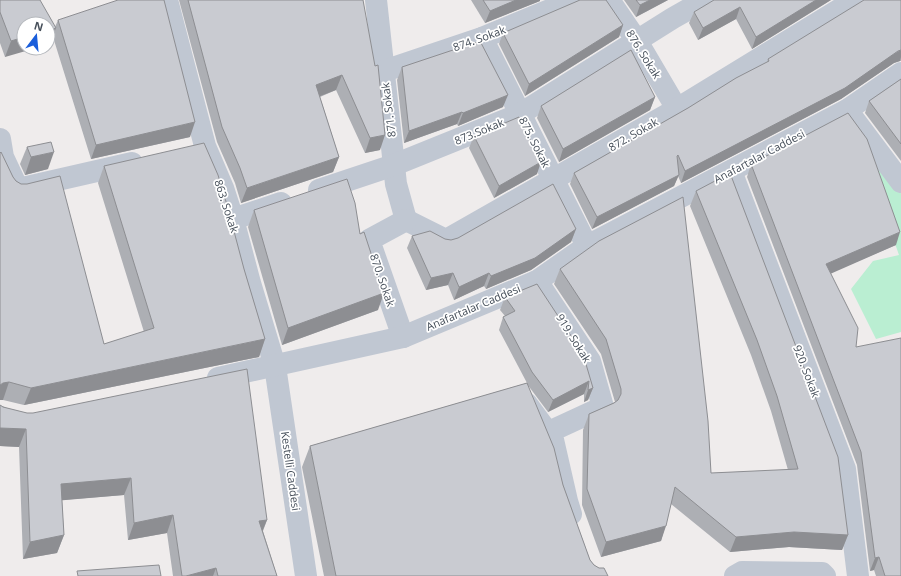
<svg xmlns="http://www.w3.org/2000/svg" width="901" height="576" font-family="'Open Sans',sans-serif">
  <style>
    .green { fill: #baeed2 }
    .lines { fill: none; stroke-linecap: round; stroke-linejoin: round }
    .lane { stroke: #c0c7d2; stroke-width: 15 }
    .street { stroke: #c0c7d2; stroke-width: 22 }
    .wall { fill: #adafb4 }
    .shaded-wall { fill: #8d8e92 }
    .building { fill: #c9cbd1; stroke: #8d8e92 }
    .labels { text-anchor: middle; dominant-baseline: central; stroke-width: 3.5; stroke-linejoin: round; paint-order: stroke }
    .street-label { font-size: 11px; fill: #454e59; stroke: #fff }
  </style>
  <rect width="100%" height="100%" fill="#efecec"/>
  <!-- green -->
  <polygon class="green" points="885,161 901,182 901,332 876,339 851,289 873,261 899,255 870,172"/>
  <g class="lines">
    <!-- lane -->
    <polyline class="lane" points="529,401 551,431"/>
    <!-- street -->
    <g class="street">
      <polyline points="167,0 205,146 223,188 233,219 250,283 275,366 306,576"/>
      <polyline points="376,0 396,184 406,220"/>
      <polyline points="609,0 637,41 677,109"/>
      <polyline points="482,38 587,246"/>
      <polyline points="384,71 482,38 569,2 571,0"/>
      <polyline points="847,110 901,182"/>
      <polyline points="0,139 3,157 18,189 132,163"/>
      <polyline points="731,171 845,469 858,576"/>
      <polyline points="319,190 394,165 520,114 673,18 705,0"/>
      <polyline points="233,219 281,203"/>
      <polyline points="406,220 446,240 677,109 855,0"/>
      <polyline points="537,281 590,361 603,407 551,431 567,501 571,514"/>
      <polyline points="403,337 369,240 406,220"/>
      <polyline points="218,378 403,337 537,281 587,246 847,110 901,73"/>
      <polyline points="735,576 742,572 822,573 825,576"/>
    </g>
  </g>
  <!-- wall -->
  <g class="wall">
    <polygon points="0,0 55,27 58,20 190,137 91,159 53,37 50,44 48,45 48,24 5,57 0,43"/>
    <polygon points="179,0 363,0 380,150 365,153 336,90 320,97 339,157 333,172 241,203 235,183 217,142"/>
    <polygon points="471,0 540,0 540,1 485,23"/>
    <polygon points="624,0 668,0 636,17"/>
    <polygon points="831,0 752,49 736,19 698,40 689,23 694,12"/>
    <polygon points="901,0 901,61 900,61 894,63 841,99 681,183 678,176 674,186 592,229 570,184 574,173 688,108 767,62 768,59"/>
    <polygon points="623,25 619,37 525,96 499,44 503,33"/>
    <polygon points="402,67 503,107 458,126 457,124 404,143 397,80"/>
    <polygon points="901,79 901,161 865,113 869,101"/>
    <polygon points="655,97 650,110 559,162 537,118 541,106"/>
    <polygon points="474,136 537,174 494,198 469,148"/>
    <polygon points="27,147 48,169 25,175 20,164"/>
    <polygon points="751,164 896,245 830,273 856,347 901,576 876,576 874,570 870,571 857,465 747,177"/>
    <polygon points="104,166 244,269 265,339 259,357 24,405 3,400 13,177 16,181 21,184 104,344 144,332 98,183"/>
    <polygon points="696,191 848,535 842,550 789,547 730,552 671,504 661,541 601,557 582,505 583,430 589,414 615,402 601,354 554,284 560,269 711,473 788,470 771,411 751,355 690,206"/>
    <polygon points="254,210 360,234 378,310 282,345 248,227"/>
    <polygon points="576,229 571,242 531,270 486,289 484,286 454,300 448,285 426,290 407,248 412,236 445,239 451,240"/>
    <polygon points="537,284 593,388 588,400 584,402 584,394 548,412 527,384 590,560 594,565 599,568 608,576 324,576 302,467 310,446 527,383 499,330 503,317 505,316 500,310 505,297"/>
    <polygon points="0,405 267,520 263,531 277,576 173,576 167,533 128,540 124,495 62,500 64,535 57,553 23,559 19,447 0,446"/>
  </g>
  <!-- shaded-wall -->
  <g class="shaded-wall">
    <polygon points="516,0 540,0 540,1 485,23 490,11"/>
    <polygon points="650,0 668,0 636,17 640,5"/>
    <polygon points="816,0 831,0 752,49 756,37"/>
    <polygon points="740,7 736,19 698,40 703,28"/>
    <polygon points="623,25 619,37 525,96 529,84"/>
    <polygon points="56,28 50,44 48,45 48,31"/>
    <polygon points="24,37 24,48 36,48 5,57 11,41"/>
    <polygon points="901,50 901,57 900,61 894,63 841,99 681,183 685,171"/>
    <polygon points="342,75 336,90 310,100 316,85"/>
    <polygon points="508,95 503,107 458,126 463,113"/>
    <polygon points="655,97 650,110 559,162 563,149"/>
    <polygon points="462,112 457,124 404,143 409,131"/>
    <polygon points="195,122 190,137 91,159 96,145"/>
    <polygon points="385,135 380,150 365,153 370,138"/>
    <polygon points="54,152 48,169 25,175 31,157"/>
    <polygon points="339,157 333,172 241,203 247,188"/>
    <polygon points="541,162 537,174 494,198 499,186"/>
    <polygon points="679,175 674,186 592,229 597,217"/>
    <polygon points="576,229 571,242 531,270 486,289 491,276"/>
    <polygon points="900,232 896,245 821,278 826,264"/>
    <polygon points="453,273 448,285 426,290 431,278"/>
    <polygon points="489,273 484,286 454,300 459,287"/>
    <polygon points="384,293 378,310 282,345 288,328"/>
    <polygon points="265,339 259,357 24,405 31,388"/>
    <polygon points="589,381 584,394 548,412 553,400"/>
    <polygon points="9,382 3,400 0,400 0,385 3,383"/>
    <polygon points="593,388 588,400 584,402 588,390"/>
    <polygon points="0,428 26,429 19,447 0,446"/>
    <polygon points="131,478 124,495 54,501 61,484"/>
    <polygon points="173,515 167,533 128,540 134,523"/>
    <polygon points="267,520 260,537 259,521"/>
    <polygon points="666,526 661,541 601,557 606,542"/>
    <polygon points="794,532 848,535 842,550 789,547 730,552 736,537"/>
    <polygon points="64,535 57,553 23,559 30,542"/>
    <polygon points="879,557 874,570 870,571 875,558"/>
    <polygon points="216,568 213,576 186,576"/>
  </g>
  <!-- building -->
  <g class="building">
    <polygon points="0,0 40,0 56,28 48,31 48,24 24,24 24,37 11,41 0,12"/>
    <polygon points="118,0 164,0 195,122 96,145 58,20"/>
    <polygon points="188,0 363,0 375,66 378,65 385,135 370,138 342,75 316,85 339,157 247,188 240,168 222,127"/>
    <polygon points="483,0 516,0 490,11"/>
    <polygon points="580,0 606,0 623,25 529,84 503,33"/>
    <polygon points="636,0 650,0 640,5"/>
    <polygon points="714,0 816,0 756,37 740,7 703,28 694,12"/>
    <polygon points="864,0 901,0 901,50 898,51 845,88 685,171 678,155 677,156 679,175 597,217 574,173 688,108 736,78 769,61 768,59"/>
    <polygon points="480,41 508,95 463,113 462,112 409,131 402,67"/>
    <polygon points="631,50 655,97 563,149 541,106"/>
    <polygon points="901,79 901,144 869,101"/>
    <polygon points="848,113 867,139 900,232 826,264 858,328 856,347 901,338 901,576 885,576 879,557 875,558 861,452 751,164"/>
    <polygon points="519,117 541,162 499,186 474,136"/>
    <polygon points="51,142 54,152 31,157 27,147"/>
    <polygon points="204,143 218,175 227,205 244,269 265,339 31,388 9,382 3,383 0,385 0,153 1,152 13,177 16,181 21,184 27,184 60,176 104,344 154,328 104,166"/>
    <polygon points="730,173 838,457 848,535 794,532 736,537 675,487 666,526 606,542 587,489 589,414 614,403 618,400 621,394 621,389 606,339 560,269 599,241 683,197 708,421 711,473 798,469 777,396 757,340 696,191"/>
    <polygon points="347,179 355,203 360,234 364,232 384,293 288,328 254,210"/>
    <polygon points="553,184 576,229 535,258 491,276 489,273 459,287 453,273 431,278 412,236 430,231 445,239 451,240 458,238"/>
    <polygon points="537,284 583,354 593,388 588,390 589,381 553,400 532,372 503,317 515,311 505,297"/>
    <polygon points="247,369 267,520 259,521 277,576 218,576 216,568 186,576 182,576 173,515 134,523 131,478 61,484 64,535 30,542 26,429 0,428 0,405 3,407 27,413 33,413"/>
    <polygon points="527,383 554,448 563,485 590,560 594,565 599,568 604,568 608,576 336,576 310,446"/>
    <polygon points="159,565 161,576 78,576 77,571"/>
  </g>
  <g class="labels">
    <!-- street labels -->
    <g class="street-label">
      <text transform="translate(479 38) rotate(-20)">874. Sokak</text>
      <text transform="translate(644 54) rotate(58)">876. Sokak</text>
      <text transform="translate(388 110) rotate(-97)">871. Sokak</text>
      <text transform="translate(479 131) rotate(-22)">873.Sokak</text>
      <text transform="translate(633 134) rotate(-30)">872. Sokak</text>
      <text transform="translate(535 142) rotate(63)">875. Sokak</text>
      <text transform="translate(759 156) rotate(-28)">Anafartalar Caddesi</text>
      <text transform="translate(227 206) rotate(72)">863. Sokak</text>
      <text transform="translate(383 280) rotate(71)">870. Sokak</text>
      <text transform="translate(473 307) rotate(-23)">Anafartalar Caddesi</text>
      <text transform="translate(574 338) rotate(58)">919. Sokak</text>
      <text transform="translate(807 371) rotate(69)">920. Sokak</text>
      <text transform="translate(291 471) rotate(82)">Kestelli Caddesi</text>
    </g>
  </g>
  <!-- north arrow -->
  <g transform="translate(36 36) rotate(16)"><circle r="19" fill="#ffffff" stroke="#b5b8bd"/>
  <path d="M0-3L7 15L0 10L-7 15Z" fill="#1a5edb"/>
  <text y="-6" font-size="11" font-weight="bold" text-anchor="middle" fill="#454e59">N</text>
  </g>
</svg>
